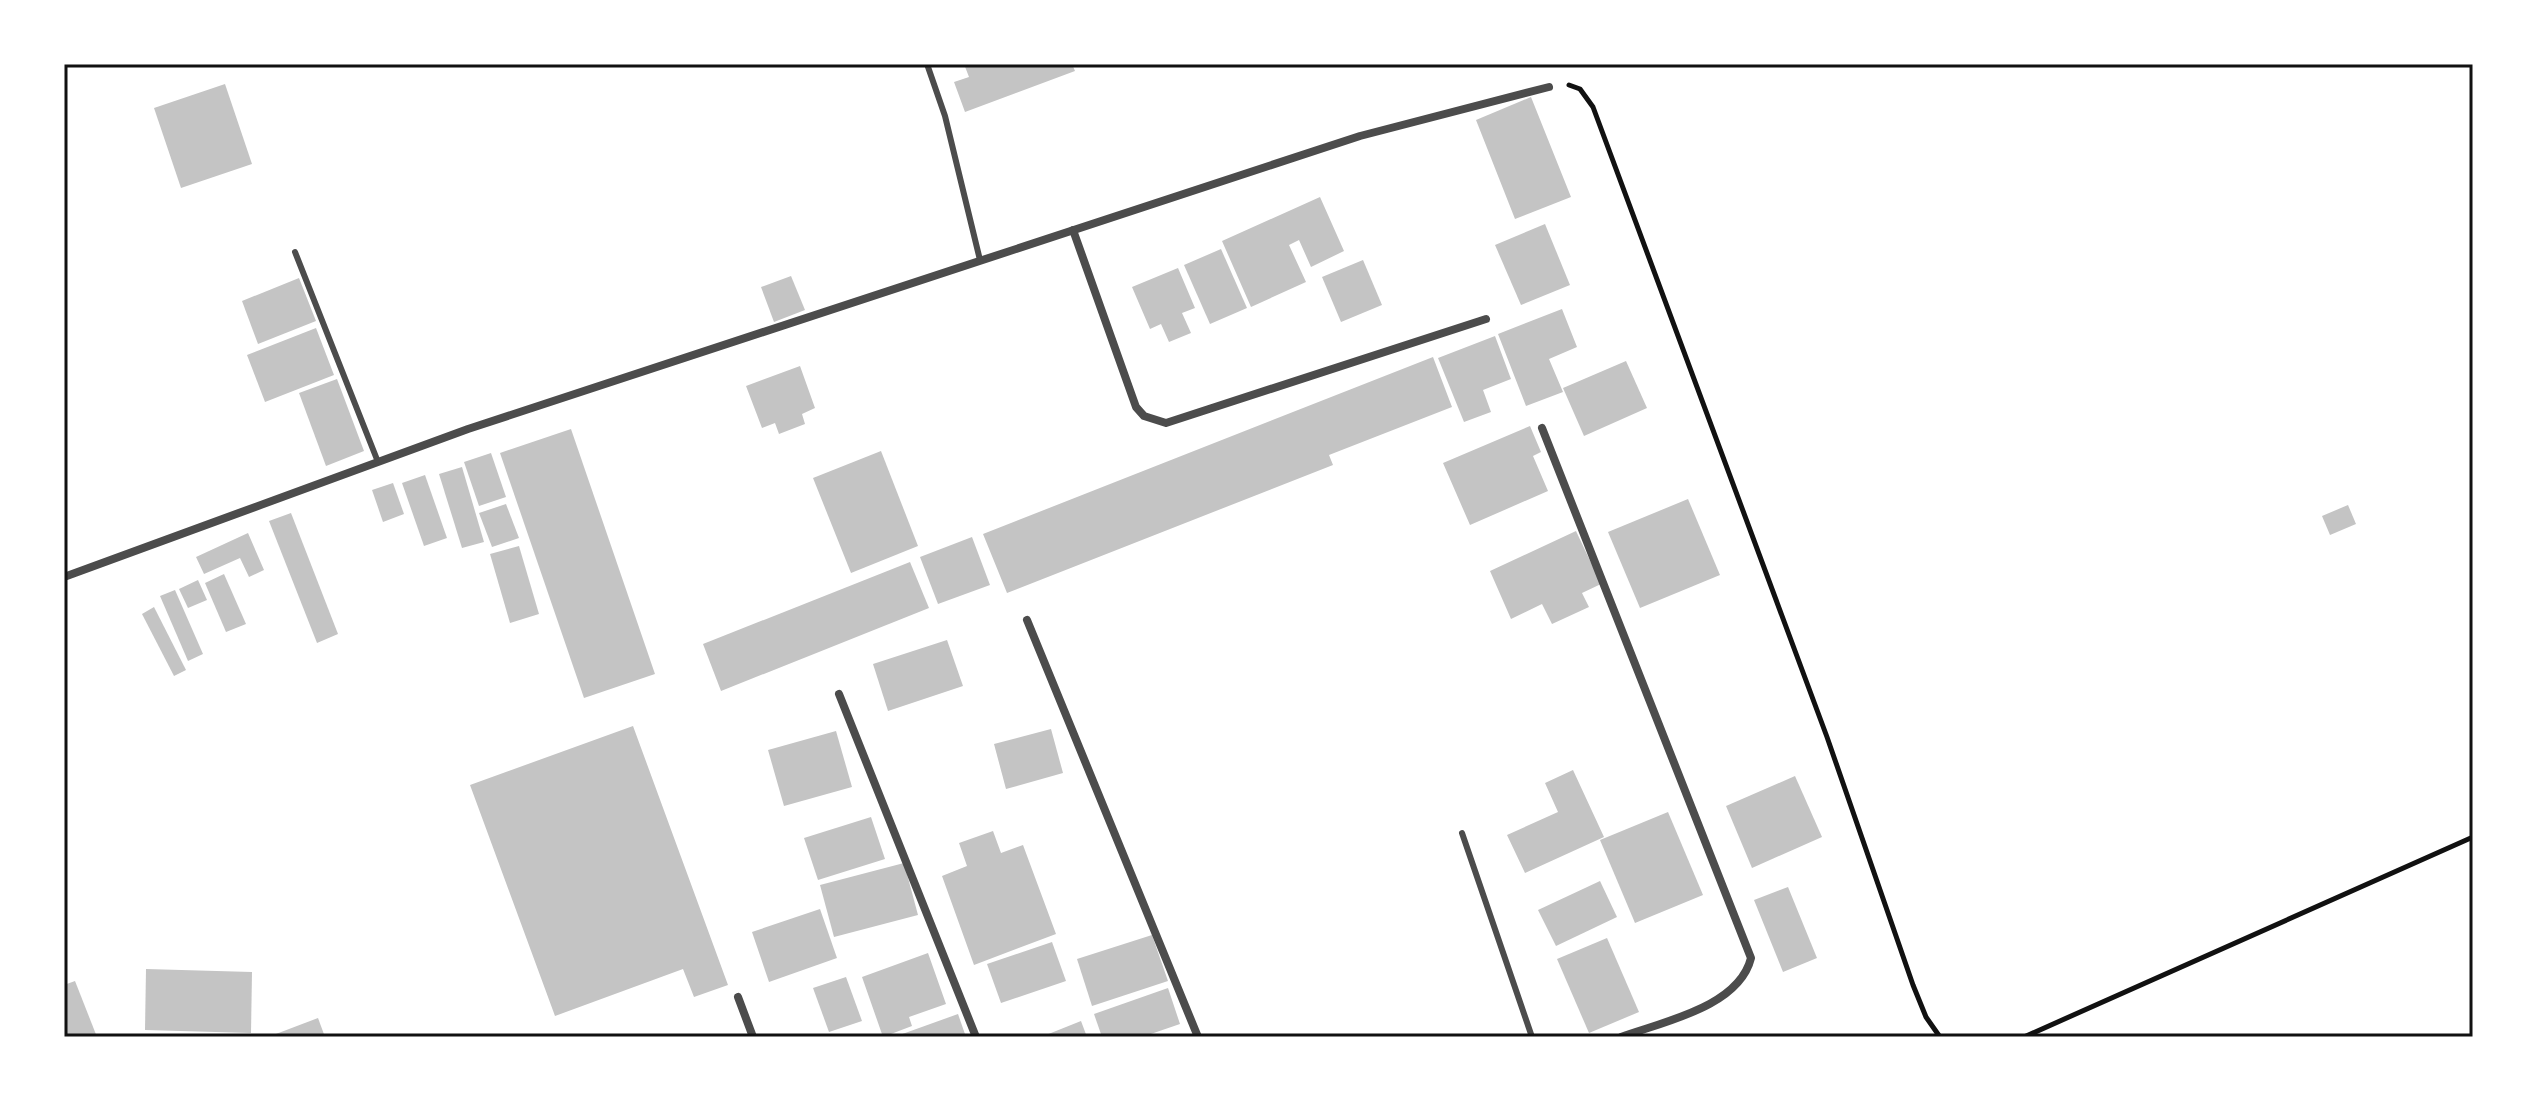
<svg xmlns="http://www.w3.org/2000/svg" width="2537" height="1101" font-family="'Nunito Sans',sans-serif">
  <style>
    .building { fill: #c4c4c4 }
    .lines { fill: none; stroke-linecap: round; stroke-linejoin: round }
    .path { stroke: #111; stroke-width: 5 }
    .service { stroke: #4c4c4c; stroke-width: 6 }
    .minor { stroke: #4c4c4c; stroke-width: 8 }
    .neatline { fill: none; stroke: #111; stroke-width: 3 }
  </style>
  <rect width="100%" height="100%" fill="#fff"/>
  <!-- building -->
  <g class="building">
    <polygon points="964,64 1072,64 1075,71 965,112 954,82 969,77"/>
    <polygon points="225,84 252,164 181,188 154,108"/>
    <polygon points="1531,97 1571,197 1515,219 1476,120"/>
    <polygon points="1320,197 1344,251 1311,267 1299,240 1289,245 1306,282 1251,307 1222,241"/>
    <polygon points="1545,224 1570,285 1521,305 1495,245"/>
    <polygon points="1221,249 1247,308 1210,324 1184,265"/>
    <polygon points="1363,260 1382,305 1341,322 1322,277"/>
    <polygon points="1178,268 1195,308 1182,313 1191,333 1169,342 1161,324 1150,329 1132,287"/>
    <polygon points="791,276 805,310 774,322 761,287"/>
    <polygon points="299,278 316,321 258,344 242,301"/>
    <polygon points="1562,309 1577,347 1549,359 1563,392 1526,406 1498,334"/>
    <polygon points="316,328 334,375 265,402 247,355"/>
    <polygon points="1495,336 1511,379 1483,390 1491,412 1464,422 1438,358"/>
    <polygon points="1433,357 1452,407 1329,455 1333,465 1007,593 983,534"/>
    <polygon points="1626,361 1647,408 1584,436 1563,388"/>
    <polygon points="800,366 815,408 802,414 805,424 779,434 775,423 762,428 746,386"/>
    <polygon points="337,379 364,451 326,466 299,393"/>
    <polygon points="1530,426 1541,452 1533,456 1548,491 1470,525 1443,463"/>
    <polygon points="571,429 655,674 584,698 500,453"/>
    <polygon points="881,451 918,546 851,573 813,478"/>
    <polygon points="491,453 506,497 479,506 464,462"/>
    <polygon points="462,467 484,542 462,548 439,474"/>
    <polygon points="425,475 447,538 424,546 402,483"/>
    <polygon points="393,483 404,514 383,522 372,490"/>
    <polygon points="1688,499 1720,575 1640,608 1608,532"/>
    <polygon points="506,504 519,538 492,547 479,513"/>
    <polygon points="2348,505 2356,524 2330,535 2322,516"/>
    <polygon points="291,513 338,634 317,643 269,521"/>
    <polygon points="1576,531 1601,584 1582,593 1589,607 1552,624 1542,604 1511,619 1490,571"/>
    <polygon points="248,533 264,570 249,577 240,558 204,574 196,557"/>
    <polygon points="972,537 990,585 938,604 920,557"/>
    <polygon points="519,546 539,614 510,623 490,554"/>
    <polygon points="910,562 929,608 721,691 703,644"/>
    <polygon points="224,574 246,624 226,632 205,583"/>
    <polygon points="198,580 207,600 188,608 179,589"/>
    <polygon points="175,590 203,654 188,661 160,596"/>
    <polygon points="154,607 186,670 174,676 142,614"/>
    <polygon points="947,640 963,686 888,711 873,664"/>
    <polygon points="633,726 728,985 694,997 683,969 555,1016 470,785"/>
    <polygon points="1051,729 1063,773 1006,789 994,744"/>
    <polygon points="836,731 852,787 784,806 768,750"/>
    <polygon points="1573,770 1604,837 1525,873 1507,835 1558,812 1545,783"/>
    <polygon points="1795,776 1822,837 1752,868 1726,806"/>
    <polygon points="1668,812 1703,895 1635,923 1600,840"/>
    <polygon points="871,817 885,859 818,880 804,838"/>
    <polygon points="993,831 1001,853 1023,845 1056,934 974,965 942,876 967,866 959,843"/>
    <polygon points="904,863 918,915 834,937 820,885"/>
    <polygon points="1600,881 1617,917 1556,946 1538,910"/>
    <polygon points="1788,887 1817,958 1783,972 1754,900"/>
    <polygon points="820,909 837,958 769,982 752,932"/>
    <polygon points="1152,935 1168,981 1092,1006 1077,959"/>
    <polygon points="1607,938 1639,1012 1589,1033 1557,959"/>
    <polygon points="1052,942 1066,981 1001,1003 987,964"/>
    <polygon points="928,953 946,1004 909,1017 912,1026 883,1037 862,977"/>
    <polygon points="146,969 252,972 251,1033 145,1030"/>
    <polygon points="846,977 862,1021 829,1032 813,988"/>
    <polygon points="75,981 97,1037 64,1037 64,985"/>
    <polygon points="1168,988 1180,1024 1142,1037 1102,1037 1094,1014"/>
    <polygon points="958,1014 966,1037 894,1037"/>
    <polygon points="318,1018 325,1037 268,1037"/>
    <polygon points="1081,1021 1087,1037 1041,1037"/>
  </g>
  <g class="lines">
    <!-- path -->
    <g class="path">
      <polyline points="1569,85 1580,89 1593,107 1827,737 1913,985 1926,1017 1940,1037"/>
      <polyline points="2024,1037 2473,837"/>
    </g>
    <!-- service -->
    <g class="service">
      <polyline points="927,64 945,116 980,260"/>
      <polyline points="295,252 378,462"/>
      <polyline points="1462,833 1532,1037"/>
    </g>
    <!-- minor -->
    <g class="minor">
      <polyline points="1073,230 1136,407 1144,416 1166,423 1486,319"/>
      <path d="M1542 428 1751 958C1739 1007 1662 1022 1621 1037"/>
      <polyline points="64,577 468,429 1360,136 1549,87"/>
      <polyline points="1027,620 1198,1037"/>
      <polyline points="839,694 976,1037"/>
      <polyline points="738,997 753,1037"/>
    </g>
  </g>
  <!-- border -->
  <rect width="2537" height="1101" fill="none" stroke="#ffffff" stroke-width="132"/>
  <rect x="66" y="66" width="2405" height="969" class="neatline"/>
</svg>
